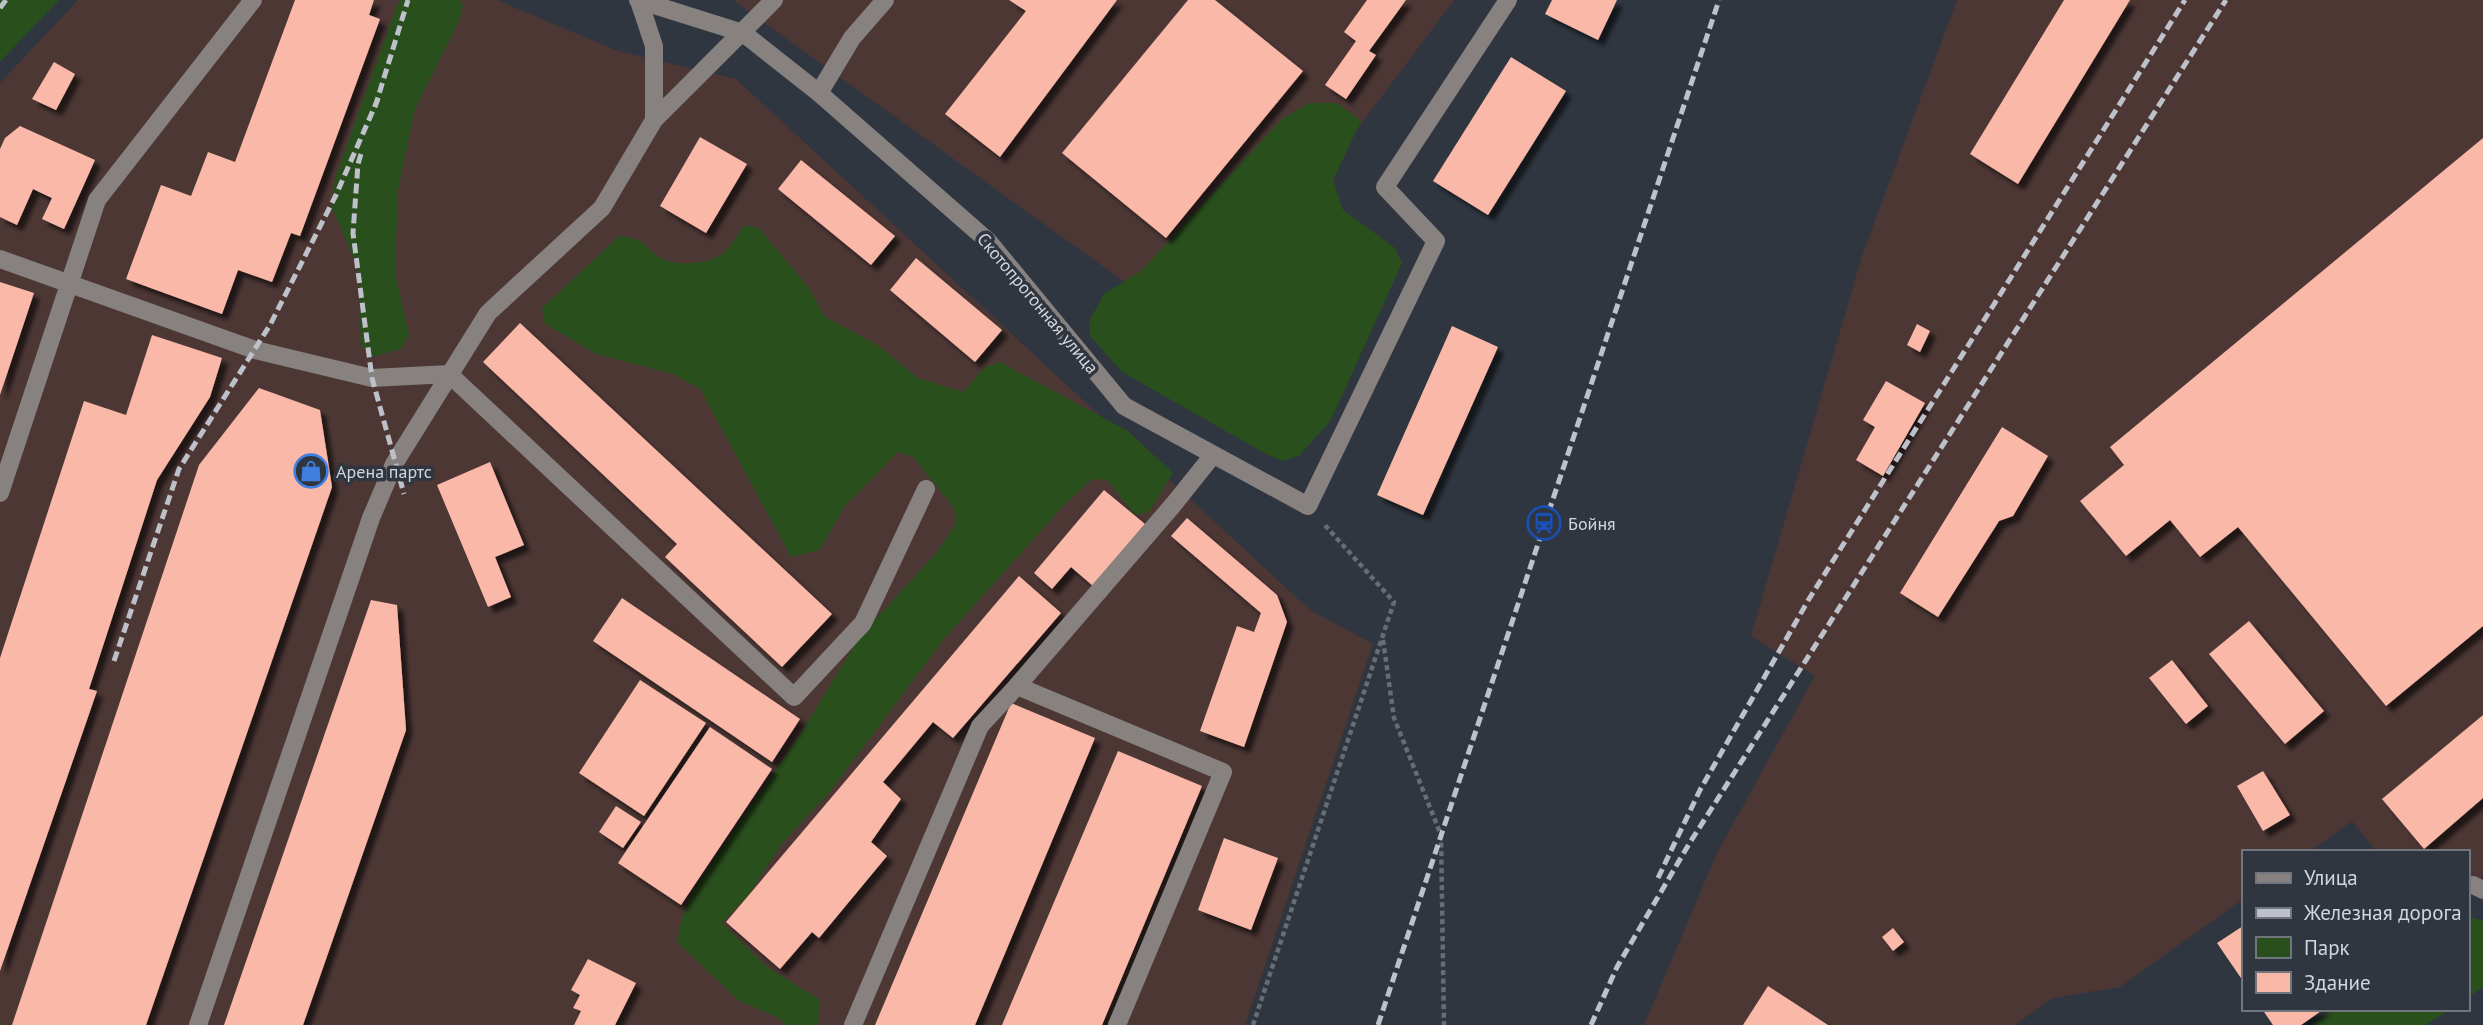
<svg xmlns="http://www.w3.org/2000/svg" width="2483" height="1025" font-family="'PT Sans',sans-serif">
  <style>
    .industrial { fill: #4c3735 }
    .green { fill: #294f1d }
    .building { fill: #fab8a8; filter: url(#shadow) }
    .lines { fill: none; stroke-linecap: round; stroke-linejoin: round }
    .path { stroke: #676c75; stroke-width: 4.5; stroke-dasharray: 5 3.5; stroke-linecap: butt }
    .minor { stroke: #87817f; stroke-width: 18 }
    .rail { stroke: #bec1c9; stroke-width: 5; stroke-dasharray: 10 5; stroke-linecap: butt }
    .labels { text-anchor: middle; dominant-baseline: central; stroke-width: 7; stroke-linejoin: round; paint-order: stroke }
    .street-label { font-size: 18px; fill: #d2d5dc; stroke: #303640 }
    .poi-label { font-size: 18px; fill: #d2d5dc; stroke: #303640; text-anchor: start }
  </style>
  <defs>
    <filter id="shadow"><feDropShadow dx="6" dy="6" stdDeviation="2" flood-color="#0009"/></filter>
  </defs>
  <rect width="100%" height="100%" fill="#303640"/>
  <!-- industrial -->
  <g class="industrial">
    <polygon points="78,0 497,0 618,51 736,79 1310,610 1373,644 1245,1025 0,1025 0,83"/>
    <polygon points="733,0 1454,0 1201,337"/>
    <polygon points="1957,0 2483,0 2483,877 2467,890 2467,852 2377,852 2352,821 2309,852 2243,852 2243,899 2120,987 2052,998 2015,1025 1644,1025 1717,853 1815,676 1751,636 1862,256"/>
  </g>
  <!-- green -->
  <g class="green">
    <polygon points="0,0 59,0 0,62"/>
    <polygon points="401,0 460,0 463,6 459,21 415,109 398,190 395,273 409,335 401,349 371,357 361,345 358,268 332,208 335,178 397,5"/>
    <polygon points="1309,103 1337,103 1361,121 1333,180 1343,210 1395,248 1402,263 1331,420 1299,456 1283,461 1266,454 1122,372 1090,336 1089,321 1104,294 1141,271 1282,119"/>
    <path d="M744 225 759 228 809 288 824 316 879 346 918 378 963 392 985 367 1000 362 1128 431 1173 473 1149 512 1135 515 1106 479 1091 480 1066 503 944 639 829 793 783 842 749 894 722 923 766 966 820 1000 818 1025H786L780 1019 738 1000 677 942 681 921 692 892 797 739 861 635 937 552 956 523 954 508 913 457 898 452 844 507 820 550 791 557 700 389 673 374 596 354 544 323 542 308 619 236C649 239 640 245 661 258 676 267 712 264 725 252 732 245 738 234 744 225Z"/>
    <polygon points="2471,917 2483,921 2483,987 2467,998 2467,919"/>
    <polygon points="2334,1009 2450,1009 2426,1025 2310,1025"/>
  </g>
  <!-- building -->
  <g class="building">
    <polygon points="295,0 374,0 369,15 380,19 300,236 291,233 272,282 238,270 222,314 126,279 161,185 191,196 208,152 235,162"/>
    <polygon points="1009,0 1117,0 1000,157 945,114 1026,11"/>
    <polygon points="1188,0 1215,0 1303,71 1166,238 1062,153"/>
    <polygon points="1367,0 1406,0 1369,51 1376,55 1346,99 1325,85 1356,41 1344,32"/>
    <polygon points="1552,0 1617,0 1598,40 1545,14"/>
    <polygon points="2064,0 2130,0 2018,184 1970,154"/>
    <polygon points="1511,57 1566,91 1488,215 1433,181"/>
    <polygon points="54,62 75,74 56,110 32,99"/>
    <polygon points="20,126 95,160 64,229 42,219 52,198 33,189 17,225 0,217 0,149 5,138"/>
    <polygon points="700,137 747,164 706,233 660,206"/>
    <polygon points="2483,138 2483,626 2386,706 2238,527 2200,557 2170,520 2126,556 2080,501 2124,465 2110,447"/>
    <polygon points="801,160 895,236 871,265 778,189"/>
    <polygon points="916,258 1002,330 975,362 890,290"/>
    <polygon points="0,282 34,293 0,395"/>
    <polygon points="520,323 832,614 782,667 665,557 677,544 483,362"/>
    <polygon points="1917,324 1930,331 1920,352 1907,345"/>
    <polygon points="1452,326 1498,347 1423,515 1377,495"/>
    <polygon points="152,335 222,358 210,397 157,480 89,689 97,691 0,971 0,658 84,401 126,415"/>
    <polygon points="1886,381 1925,403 1883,476 1856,460 1875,427 1863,420"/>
    <polygon points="259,388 320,410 332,487 146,1025 12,1025 199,465"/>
    <polygon points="2002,427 2048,456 2013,516 1999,521 1938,617 1900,593"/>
    <polygon points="490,462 524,545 495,557 511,597 488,607 437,485"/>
    <polygon points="1104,490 1145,524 1093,586 1071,567 1052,589 1034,573"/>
    <polygon points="1187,518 1277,595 1287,622 1244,747 1200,731 1237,626 1254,632 1261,613 1171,536"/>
    <polygon points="1019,576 1061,613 953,738 933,722 883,782 901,799 871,842 887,856 819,938 812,932 780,969 726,922"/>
    <polygon points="622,598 800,719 772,762 593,641"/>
    <polygon points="371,600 397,605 406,730 303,1025 224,1025"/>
    <polygon points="2249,621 2324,711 2285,744 2209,654"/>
    <polygon points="2172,660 2208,706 2186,724 2149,678"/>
    <polygon points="640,680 706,723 644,816 579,773"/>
    <polygon points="1011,703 1095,738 975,1025 875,1025"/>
    <polygon points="2483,715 2483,798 2424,849 2382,799"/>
    <polygon points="710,727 772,769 681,905 618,863"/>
    <polygon points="1118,751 1202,786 1102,1025 1002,1025"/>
    <polygon points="2263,771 2290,815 2263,831 2237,786"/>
    <polygon points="616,806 641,822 623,848 599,832"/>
    <polygon points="1224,838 1278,858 1251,930 1198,910"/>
    <polygon points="2243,926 2243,981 2217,943"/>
    <polygon points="1893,928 1904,942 1893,951 1882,937"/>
    <polygon points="588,959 636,983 615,1025 574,1025 581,1011 573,1008 580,995 571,990"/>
    <polygon points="1768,986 1828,1025 1743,1025"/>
    <polygon points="2262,1009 2324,1009 2301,1025 2273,1025"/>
  </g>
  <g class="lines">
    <!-- path -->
    <g class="path">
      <polyline points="1383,640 1394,718 1441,835 1444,1025"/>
      <polyline points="1253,1025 1394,602 1323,523"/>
    </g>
    <!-- minor -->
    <g class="minor">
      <polyline points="638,0 743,33 819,93 988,241 1124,406 1308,506 1436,241 1385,187 1508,0"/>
      <polyline points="639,1 654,46 654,120"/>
      <polyline points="819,93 852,38 885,0"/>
      <polyline points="0,259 255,350 372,378 449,374 794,697 863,623 926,489"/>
      <polyline points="0,493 97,200 253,0"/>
      <polyline points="1017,686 1173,505 1213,455"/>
      <polyline points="2473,885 2483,890"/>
      <polyline points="198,1025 371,518 394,464 488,313 602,208 654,120 774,0"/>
      <polyline points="853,1025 980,726 1017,686 1223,772 1117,1025"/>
    </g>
    <!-- rail -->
    <g class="rail">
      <polyline points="0,8 6,0"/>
      <polyline points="375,107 408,0"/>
      <polyline points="361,154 358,164 353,233 372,378 404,494"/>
      <polyline points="114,661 179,469 270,325 336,195 378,99"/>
      <polyline points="1658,878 1700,790 1809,599 2185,0"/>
      <polyline points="1378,1025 1719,0"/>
      <polyline points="1591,1025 1617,967 1689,844 2226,0"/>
    </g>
  </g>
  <!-- icons -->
  <defs>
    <symbol id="shop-ring" viewBox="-11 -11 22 22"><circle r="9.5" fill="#303640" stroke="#3f7fe0" stroke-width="1.5"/><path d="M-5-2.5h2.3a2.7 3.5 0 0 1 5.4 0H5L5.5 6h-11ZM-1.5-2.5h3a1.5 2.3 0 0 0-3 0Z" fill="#3f7fe0"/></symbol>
    <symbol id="station-ring" viewBox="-11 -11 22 22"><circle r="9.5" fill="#303640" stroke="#1a4fb4" stroke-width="1.5"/><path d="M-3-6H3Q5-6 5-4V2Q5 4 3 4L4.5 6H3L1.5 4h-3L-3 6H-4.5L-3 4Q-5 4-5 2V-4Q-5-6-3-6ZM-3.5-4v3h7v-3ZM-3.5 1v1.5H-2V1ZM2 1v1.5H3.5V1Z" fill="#1a4fb4"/></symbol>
  </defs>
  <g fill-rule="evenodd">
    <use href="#shop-ring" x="292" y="452" width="38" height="38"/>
    <use href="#station-ring" x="1525" y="504" width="38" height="38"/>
  </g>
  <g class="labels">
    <!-- street labels -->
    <g class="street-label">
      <text transform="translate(1038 303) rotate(50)">Скотопрогонная улица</text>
    </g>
    <!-- poi labels -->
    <g class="poi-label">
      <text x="336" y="471">Арена партс</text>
      <text x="1568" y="523">Бойня</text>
    </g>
  </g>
  <!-- legend -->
  <rect x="2242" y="850" width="228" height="161" fill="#303640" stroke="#71767e" stroke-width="2"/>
  <rect x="2256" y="873" width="35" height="10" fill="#87817f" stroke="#71767e" stroke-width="2"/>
  <text x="2304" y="885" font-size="21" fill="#d2d5dc">Улица</text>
  <rect x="2256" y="908" width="35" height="10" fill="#bec1c9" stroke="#71767e" stroke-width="2"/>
  <text x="2304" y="920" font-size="21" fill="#d2d5dc">Железная дорога</text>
  <rect x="2256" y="937" width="35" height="21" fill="#294f1d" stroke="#71767e" stroke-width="2"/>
  <text x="2304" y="955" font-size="21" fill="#d2d5dc">Парк</text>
  <rect x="2256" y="972" width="35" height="21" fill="#fab8a8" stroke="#71767e" stroke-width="2"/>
  <text x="2304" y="990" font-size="21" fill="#d2d5dc">Здание</text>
</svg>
